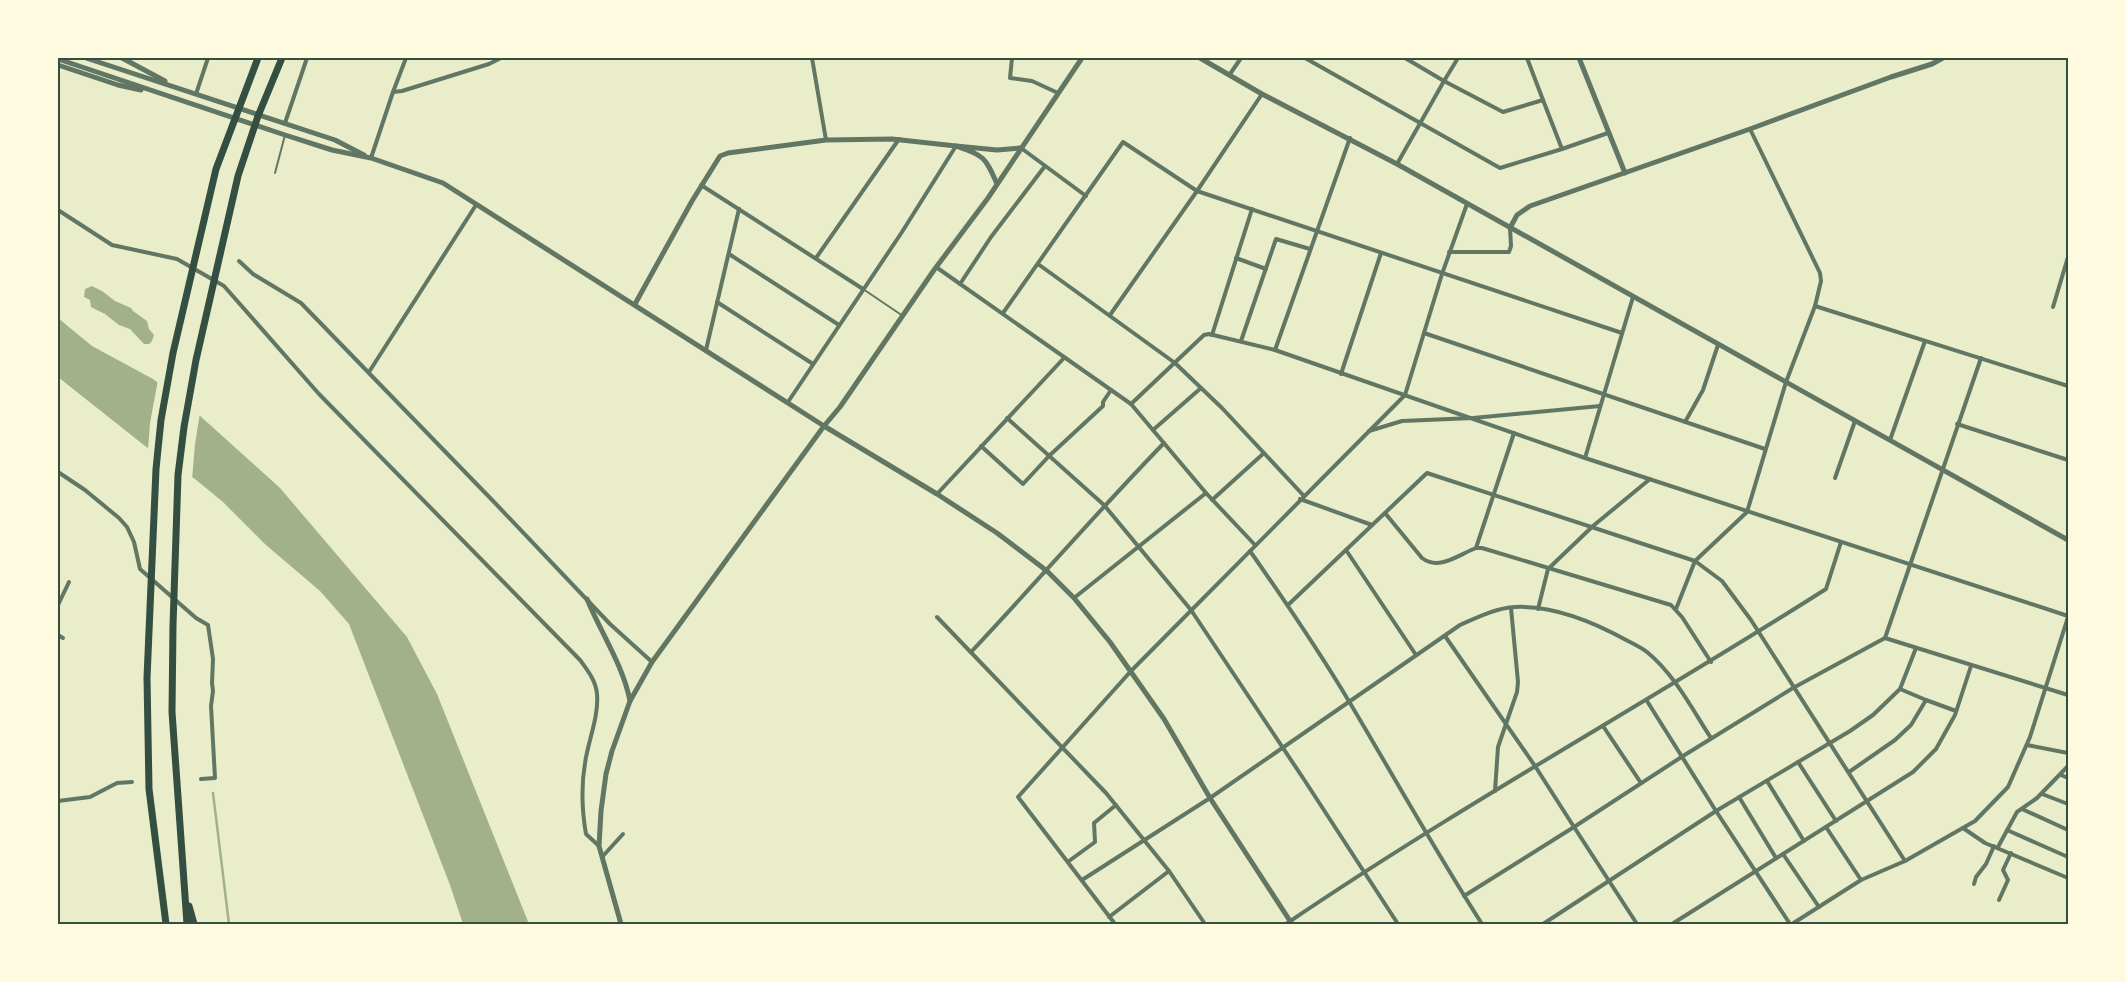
<svg xmlns="http://www.w3.org/2000/svg" width="2126" height="982" font-family="'Space Grotesk',sans-serif">
  <style>
    .water { fill: #a3b18a }
    .pier { fill: #e9edc9 }
    .lines { fill: none; stroke-linecap: round; stroke-linejoin: round }
    .stream { stroke: #a3b18a; stroke-width: 2.5 }
    .service { stroke: #617663; stroke-width: 2 }
    .minor { stroke: #617663; stroke-width: 4 }
    .tertiary { stroke: #617663; stroke-width: 5 }
    .motorway { stroke: #344e41; stroke-width: 7 }
    .neatline { fill: none; stroke: #344e41; stroke-width: 2 }
  </style>
  <rect width="100%" height="100%" fill="#e9edc9"/>
  <!-- water -->
  <g class="water">
    <polygon points="92,286 102,291 115,301 131,308 133,311 147,321 149,329 154,335 152,341 149,344 144,344 130,329 119,325 105,314 91,307 90,300 84,297 85,289"/>
    <polygon points="58,318 92,346 153,379 199,415 280,488 407,637 437,694 529,924 463,924 450,885 349,624 320,591 266,545 223,502 195,479 145,446 58,377"/>
  </g>
  <!-- pier -->
  <polygon class="pier" points="158,380 200,413 195,444 192,480 148,450 150,423"/>
  <g class="lines">
    <!-- stream -->
    <polyline class="stream" points="213,793 229,924"/>
    <!-- service -->
    <g class="service">
      <polyline points="275,173 285,135"/>
      <polyline points="863,289 903,316"/>
    </g>
    <!-- minor -->
    <g class="minor">
      <polyline points="812,58 826,140"/>
      <polyline points="1012,58 1010,78 1032,81 1058,93"/>
      <polyline points="1305,58 1500,168 1562,149 1608,133"/>
      <polyline points="1458,58 1444,81 1503,112 1543,100 1527,58"/>
      <polyline points="1230,74 1241,58"/>
      <polyline points="393,92 406,58"/>
      <polyline points="196,94 208,58"/>
      <polyline points="1543,100 1562,149"/>
      <polyline points="285,123 307,58"/>
      <polyline points="1750,129 1820,273 1821,281 1815,306"/>
      <polyline points="1021,148 1086,196"/>
      <polyline points="371,158 393,92 402,91 489,64 501,58"/>
      <polyline points="1397,164 1444,81 1405,58"/>
      <polyline points="701,185 863,289"/>
      <path d="M58 210 112 245 177 259 224 286 319 394 580 660C588 671 596 681 597 694 599 717 588 741 585 763 581 787 582 811 586 834L599 846"/>
      <polyline points="1449,252 1509,252 1511,246 1510,228"/>
      <polyline points="729,254 839,325"/>
      <polyline points="816,258 899,139"/>
      <polyline points="1236,258 1266,269"/>
      <polyline points="239,261 253,274 301,303 495,503 610,624 652,662"/>
      <polyline points="1038,264 1175,363 1222,408 1304,496"/>
      <polyline points="936,267 1131,404 1206,493 1255,545"/>
      <polyline points="960,284 991,237 1045,166"/>
      <polyline points="717,302 813,364"/>
      <polyline points="2053,307 2068,257"/>
      <polyline points="1003,313 1123,142 1197,191 1622,333"/>
      <polyline points="1110,315 1197,191 1262,94"/>
      <polyline points="1424,333 1765,449"/>
      <polyline points="1212,335 1252,209"/>
      <polyline points="1241,341 1276,239 1310,249"/>
      <polyline points="706,350 739,209"/>
      <polyline points="1275,350 1585,458 2068,616"/>
      <polyline points="369,372 476,205"/>
      <polyline points="1341,374 1381,253"/>
      <polyline points="788,402 902,232 956,146"/>
      <polyline points="1131,404 1204,335 1209,334 1275,350 1350,138"/>
      <polyline points="1007,418 1104,505 1191,610 1305,781 1398,924"/>
      <polyline points="1685,422 1703,390 1718,345"/>
      <polyline points="1957,424 2068,460"/>
      <polyline points="1153,430 1201,388"/>
      <polyline points="1369,431 1402,421 1473,418 1600,406"/>
      <polyline points="1890,440 1925,341"/>
      <polyline points="981,446 1023,484 1049,456 1103,406 1103,402 1111,390"/>
      <polyline points="1585,458 1633,297"/>
      <polyline points="58,472 85,490 119,518 127,527 134,542 140,569 196,618 208,625 213,659 212,683 213,691 211,706 215,778 201,779"/>
      <polyline points="1835,478 1855,421"/>
      <polyline points="937,494 1064,358"/>
      <polyline points="1300,499 1372,525"/>
      <polyline points="1212,500 1264,453"/>
      <path d="M1385 513 1422 558C1439 571 1458 555 1476 548H1482L1671 605 1682 617 1711 662"/>
      <polyline points="1476,548 1514,433"/>
      <polyline points="1346,550 1416,655"/>
      <path d="M1250 551C1285 601 1319 651 1350 703 1394 777 1436 852 1482 924"/>
      <polyline points="1074,598 1206,493"/>
      <polyline points="58,605 69,582"/>
      <polyline points="1288,605 1427,473 1695,561 1722,581 1751,620 1905,861"/>
      <polyline points="1538,609 1548,569 1593,526 1650,479"/>
      <polyline points="1676,609 1695,561 1747,512 1786,382 1815,306 2068,386"/>
      <polyline points="937,617 1106,793 1169,871 1205,924"/>
      <polyline points="58,635 63,638"/>
      <polyline points="1445,636 1535,766 1574,827 1464,896"/>
      <polyline points="1885,638 2068,695"/>
      <path d="M971 652C1036 583 1098 511 1164 443"/>
      <polyline points="1926,700 1956,711"/>
      <polyline points="1603,726 1641,783"/>
      <polyline points="2027,745 2068,753"/>
      <polyline points="1798,762 1836,821"/>
      <polyline points="1849,772 1895,740 1911,725 1926,700 1900,689"/>
      <polyline points="2061,775 2068,778"/>
      <polyline points="1767,781 1804,841"/>
      <polyline points="1495,791 1498,747 1517,692 1518,682 1511,608"/>
      <polyline points="2042,794 2068,804"/>
      <polyline points="1739,797 1776,858"/>
      <polyline points="58,801 90,797 117,783 132,782"/>
      <polyline points="2022,809 2068,830"/>
      <polyline points="1826,827 1861,880"/>
      <polyline points="1963,828 1985,843 2068,878"/>
      <polyline points="2007,830 2068,857"/>
      <polyline points="1998,847 2017,812 2037,798 2068,766"/>
      <polyline points="1783,854 1819,907"/>
      <polyline points="603,856 623,834"/>
      <polyline points="1069,861 1095,842 1094,823 1116,805"/>
      <path d="M1082 880 1210 798 1460 625C1478 617 1496 608 1515 607 1554 605 1594 622 1628 641 1634 644 1642 648 1647 652 1675 675 1692 709 1711 738"/>
      <polyline points="1974,884 1976,877 1986,864 1994,846"/>
      <polyline points="1999,900 2008,880 2003,870 2011,853"/>
      <polyline points="1109,917 1169,871"/>
      <polyline points="1115,924 1018,797 1131,671 1405,395 1442,274 1467,204"/>
      <path d="M1286 924C1461 805 1647 703 1826 589L1841 542"/>
      <polyline points="1543,924 1716,811 1647,701"/>
      <polyline points="1637,924 1574,827 1683,756 1793,688 1885,638 1981,358"/>
      <polyline points="1672,924 1913,772 1936,749 1955,715 1971,666"/>
      <polyline points="1790,924 1716,811 1850,731 1873,715 1900,689 1916,648"/>
      <polyline points="1792,924 1861,880 1905,861 1975,821 2008,787 2030,737 2068,617"/>
      <polyline points="2067,924 2068,922"/>
    </g>
    <!-- tertiary -->
    <g class="tertiary">
      <polyline points="86,58 335,140 364,155"/>
      <polyline points="122,58 165,81"/>
      <polyline points="1200,58 1262,94 1397,164 2068,540"/>
      <polyline points="1579,58 1625,173"/>
      <polyline points="58,59 285,135 332,150 371,158 443,183 824,426 937,494 997,533 1047,571 1074,598 1110,642 1164,719 1210,798 1292,924"/>
      <polyline points="58,65 118,85 141,90"/>
      <path d="M997 184C985 156 984 156 956 146L997 150 1020 148"/>
      <polyline points="1510,228 1517,215 1530,206 1750,129 1891,77 1932,64 1943,58"/>
      <polyline points="635,304 692,201 720,156 728,153 826,140 892,139 956,146"/>
      <path d="M587 599C601 633 623 665 630 701"/>
      <polyline points="621,924 599,846 601,811 606,774 612,751 630,701 652,662 824,426 840,407 934,270 988,198 1082,58"/>
    </g>
    <!-- motorway -->
    <g class="motorway">
      <polyline points="189,906 194,924"/>
      <polyline points="166,924 149,789 147,678 156,469 161,420 173,353 216,169 258,58"/>
      <polyline points="187,924 172,712 173,626 178,475 184,427 196,360 238,176 258,116 282,58"/>
    </g>
  </g>
  <!-- border -->
  <rect width="2126" height="982" fill="none" stroke="#fefae0" stroke-width="118"/>
  <rect x="59" y="59" width="2008" height="864" class="neatline"/>
</svg>
